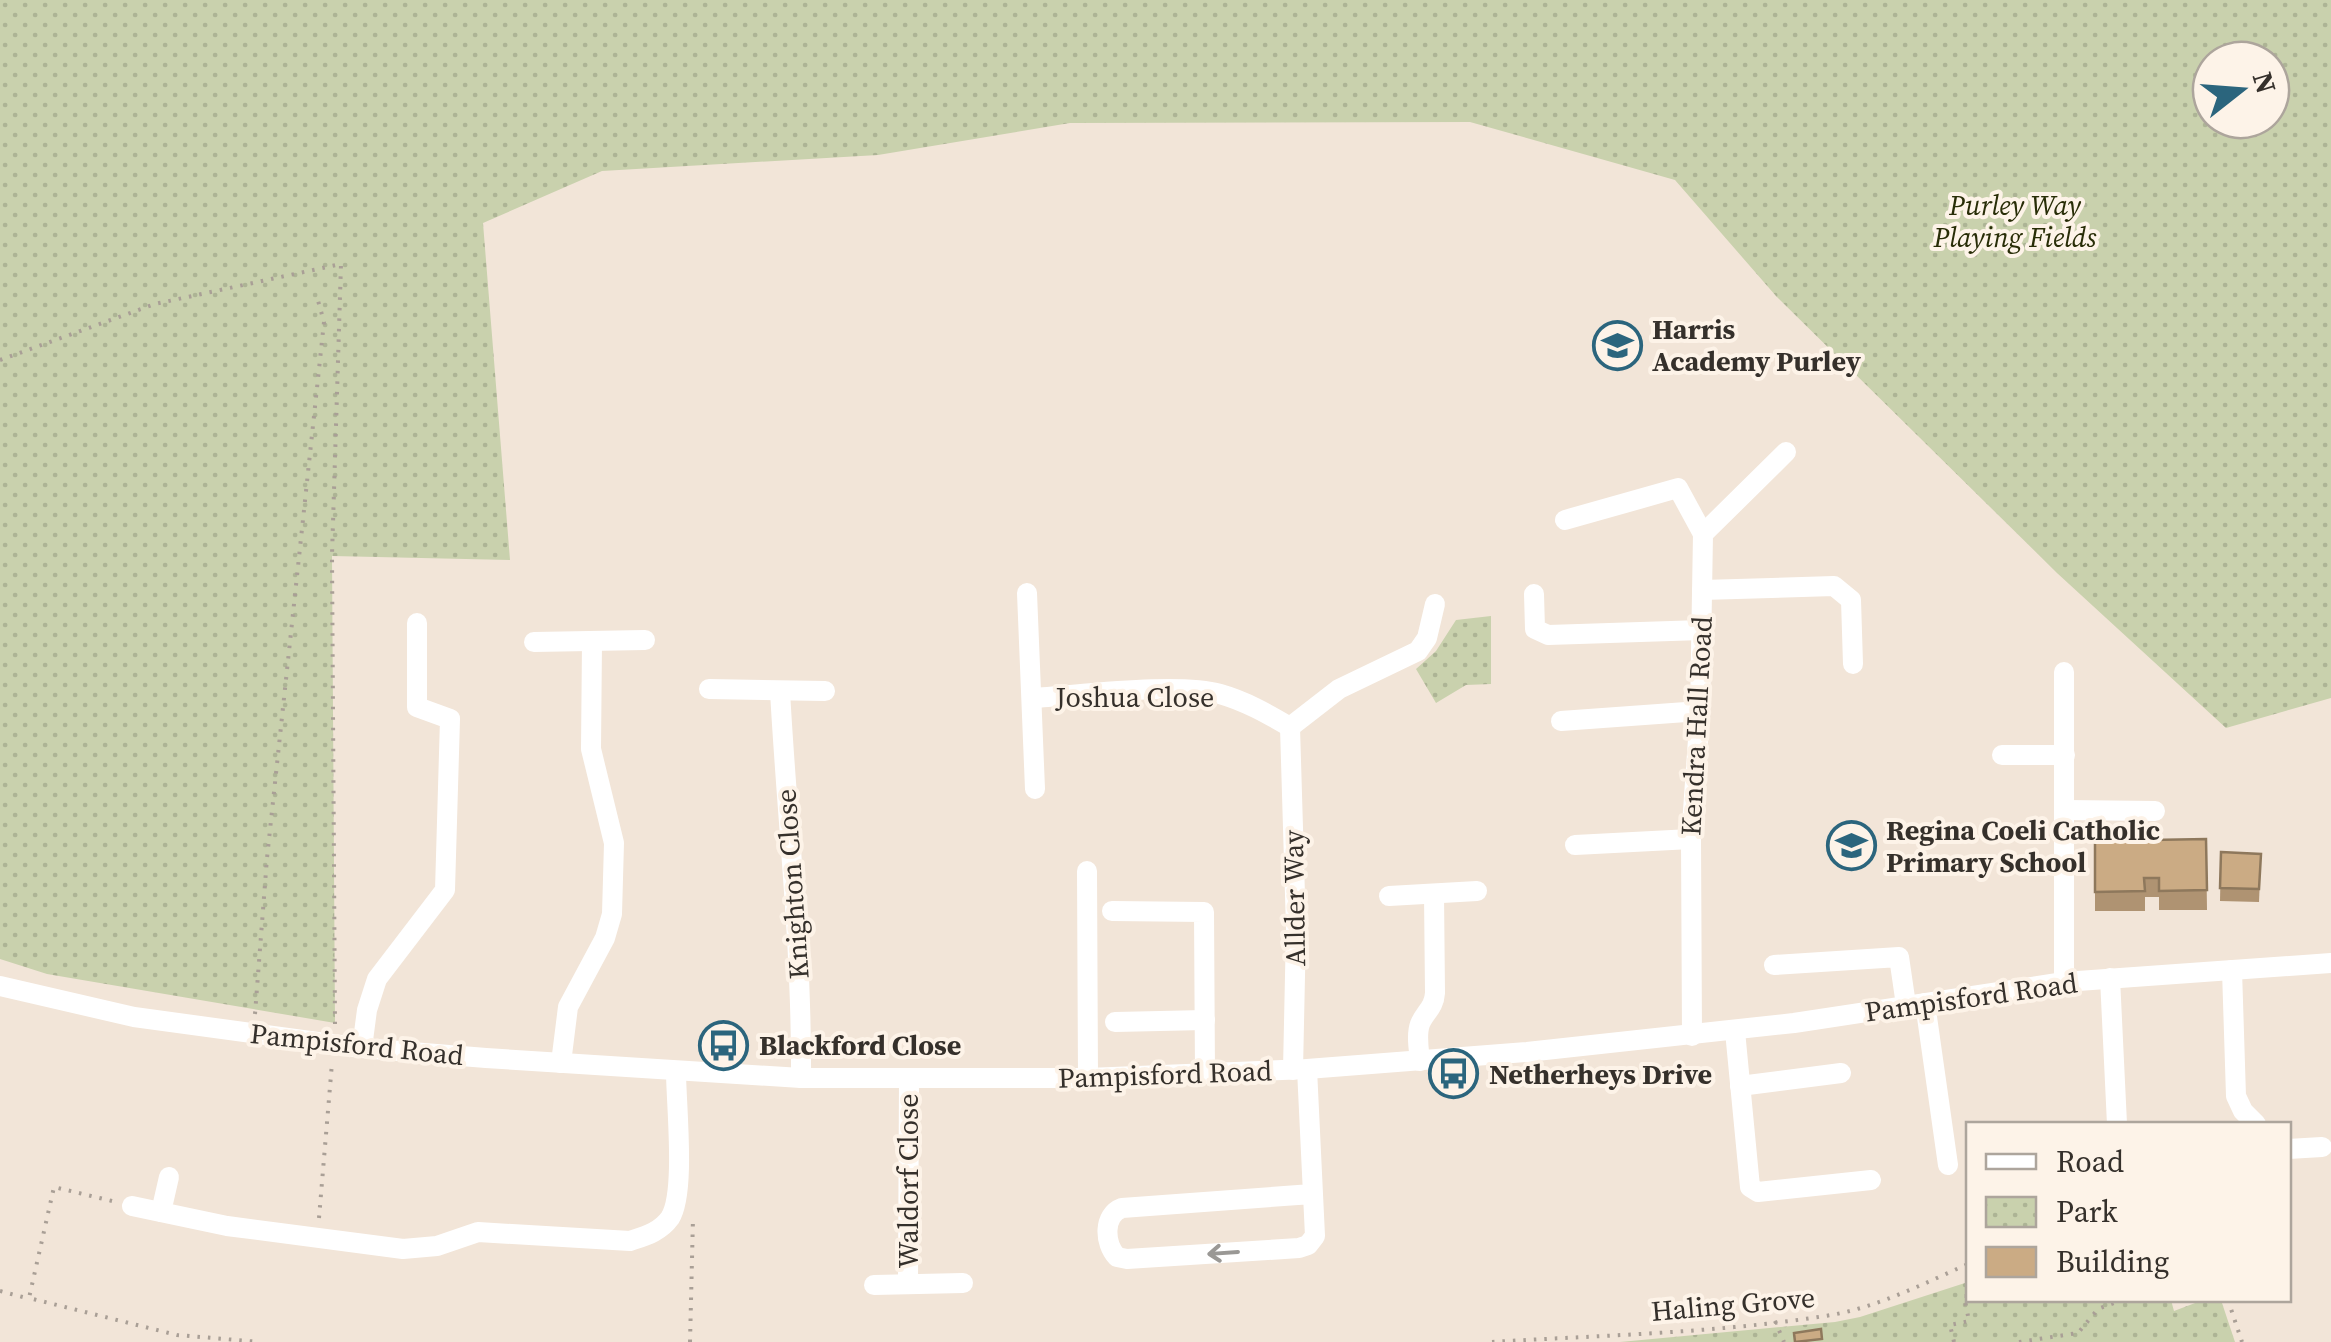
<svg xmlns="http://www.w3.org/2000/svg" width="2331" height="1342" font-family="'Source Serif 4',serif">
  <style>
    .park { fill: url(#park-dots); fill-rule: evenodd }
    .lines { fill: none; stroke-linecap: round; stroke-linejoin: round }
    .path { stroke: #a99f96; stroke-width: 4; stroke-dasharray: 2.5 8; stroke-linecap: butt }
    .minor { stroke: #fff; stroke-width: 20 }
    .wall { fill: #af9372 }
    .building { fill: #cbab84; stroke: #8e785c; stroke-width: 2.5 }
    .oneway { stroke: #9a9895 }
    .labels { text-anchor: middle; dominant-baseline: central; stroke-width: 8; stroke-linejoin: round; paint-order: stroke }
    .park-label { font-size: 28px; font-style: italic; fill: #282d07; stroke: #fdf3e8 }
    .poi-label { font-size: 28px; font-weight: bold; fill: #35302b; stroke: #fdf3e8; text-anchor: start }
    .street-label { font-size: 28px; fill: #35302b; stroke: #fdf3e8 }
  </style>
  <defs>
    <pattern id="park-dots" width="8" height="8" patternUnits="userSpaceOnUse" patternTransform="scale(2.5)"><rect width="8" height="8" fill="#c9d1ad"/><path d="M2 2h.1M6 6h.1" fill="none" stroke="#adb495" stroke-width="1.8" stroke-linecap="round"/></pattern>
  </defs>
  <rect width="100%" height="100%" fill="#f2e5d8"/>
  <!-- park -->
  <g class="park">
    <path d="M0 0H2331V698L2226 728 2057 573 1776 296 1675 180 1470 122 1070 123 878 155 602 171 483 223 510 560 332 556 335 1023 47 974 0 959ZM2271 60V120H2211V60Z"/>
    <polygon points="1491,616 1491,684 1466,685 1436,703 1416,669 1436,651 1456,620"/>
    <polygon points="1968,1282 1968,1300 2171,1300 2174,1311 2203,1300 2221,1300 2235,1342 1620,1342 1835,1322 1860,1317"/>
  </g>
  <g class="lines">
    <!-- path -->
    <g class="path">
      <polyline points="0,360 155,304 341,264 332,555 335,1024"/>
      <polyline points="255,1014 267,858 324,322 317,297"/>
      <polyline points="112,1201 54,1187 29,1298 177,1335 260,1342"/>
      <polyline points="319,1218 332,1063"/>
      <polyline points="0,1291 30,1299"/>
      <polyline points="2228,1300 2242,1342"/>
      <polyline points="1775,1321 1784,1342"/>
      <polyline points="690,1342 693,1218"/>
      <path d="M1492 1342C1605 1335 1720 1333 1831 1315 1878 1307 1925 1283 1968 1264"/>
      <polyline points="1954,1342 1950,1325 1969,1321 1964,1296 1968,1296"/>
      <polyline points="2019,1342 2078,1333 2098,1309 2122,1300"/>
    </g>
    <!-- minor -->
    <g class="minor">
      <polyline points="1565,520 1678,488 1703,534"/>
      <polyline points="1702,590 1834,586 1851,600 1853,664"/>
      <polyline points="1027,593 1035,789"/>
      <polyline points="1534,594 1535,629 1548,635 1702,630"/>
      <polyline points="534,642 645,640"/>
      <polyline points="2064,672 2064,982"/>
      <polyline points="709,689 825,691"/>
      <path d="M780 691C787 820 802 948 801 1078"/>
      <path d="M1033 698C1081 695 1177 682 1220 694 1245 701 1268 714 1290 727"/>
      <polyline points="1561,721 1700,711"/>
      <polyline points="1290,727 1296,929 1293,1070"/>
      <polyline points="1290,727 1339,689 1418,651 1427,638 1435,604"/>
      <polyline points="2002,755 2065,755"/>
      <polyline points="2065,810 2155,811"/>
      <polyline points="1575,845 1691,839"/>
      <polyline points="1087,871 1088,1078"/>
      <polyline points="1389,896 1477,891"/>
      <polyline points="1112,911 1204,912 1205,1074"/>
      <polyline points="1774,965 1899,957 1906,1005"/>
      <polyline points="2232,970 2236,1096 2243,1111 2256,1124"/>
      <polyline points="2110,978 2117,1124"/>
      <polyline points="0,986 134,1017 362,1048 486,1058 801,1078 1088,1078 1307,1069 1527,1052 1794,1023 2064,982 2331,963"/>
      <polyline points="1925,1003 1948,1165"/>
      <polyline points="1115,1022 1205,1020"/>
      <polyline points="1735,1031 1750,1187 1758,1192 1871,1180"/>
      <polyline points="1692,1036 1691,839 1700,711 1703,534 1786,452"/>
      <polyline points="362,1048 367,1010 377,979 445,890 450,719 417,707 417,623"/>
      <path d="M1420 1061C1419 1050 1416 1035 1420 1024 1425 1012 1434 1008 1435 993L1434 894"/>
      <polyline points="561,1063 568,1007 605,938 612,914 614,843 591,749 592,642"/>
      <path d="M1307 1069 1315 1236 1308 1245 1299 1248 1127 1259 1117 1257C1104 1243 1103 1215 1122 1208L1312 1194"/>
      <polyline points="1740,1086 1841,1073"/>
      <polyline points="2288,1149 2322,1147"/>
      <path d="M132 1206 227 1226 403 1249 437 1246 478 1232 630 1241C645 1236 660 1232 670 1218 686 1193 676 1104 676 1071"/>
      <polyline points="161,1212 169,1177"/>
      <polyline points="908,1283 909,1079"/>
      <polyline points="874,1285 963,1283"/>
    </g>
  </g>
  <!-- wall -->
  <g class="wall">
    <polygon points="2206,839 2207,910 2159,910 2159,897 2145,897 2145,911 2095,911 2095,841"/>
    <polygon points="2221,852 2261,854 2259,902 2220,901"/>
  </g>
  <!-- building -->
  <g class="building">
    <polygon points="2206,839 2207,890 2159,891 2159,878 2144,878 2145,891 2095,892 2095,841"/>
    <polygon points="2221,852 2261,854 2259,889 2220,888"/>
    <polygon points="1821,1329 1822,1339 1795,1342 1794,1333"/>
  </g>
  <!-- one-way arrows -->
  <defs><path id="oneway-shaft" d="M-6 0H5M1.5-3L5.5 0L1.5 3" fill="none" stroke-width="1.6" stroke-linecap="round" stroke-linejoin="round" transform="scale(2.5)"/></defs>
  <use class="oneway" href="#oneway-shaft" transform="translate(1223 1253) rotate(176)"/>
  <!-- icons -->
  <defs>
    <symbol id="school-ring" viewBox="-11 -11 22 22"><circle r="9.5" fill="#fdf3e8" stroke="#2b657d" stroke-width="1.5"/><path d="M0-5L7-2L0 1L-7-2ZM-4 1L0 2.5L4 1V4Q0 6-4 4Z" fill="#2b657d"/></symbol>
    <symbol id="bus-ring" viewBox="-11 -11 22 22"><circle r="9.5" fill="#fdf3e8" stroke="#2b657d" stroke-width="1.5"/><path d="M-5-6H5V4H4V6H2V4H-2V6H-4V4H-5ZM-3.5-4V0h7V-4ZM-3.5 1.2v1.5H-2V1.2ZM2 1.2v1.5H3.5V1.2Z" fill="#2b657d"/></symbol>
  </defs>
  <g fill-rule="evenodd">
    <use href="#school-ring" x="1590" y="318" width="55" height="55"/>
    <use href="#school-ring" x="1824" y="818" width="55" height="55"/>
    <use href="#bus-ring" x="696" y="1018" width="55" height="55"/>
    <use href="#bus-ring" x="1426" y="1046" width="55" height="55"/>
  </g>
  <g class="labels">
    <!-- park labels -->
    <g class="park-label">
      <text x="2015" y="205">Purley Way<tspan x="2015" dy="32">Playing Fields</tspan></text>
    </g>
    <!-- poi labels -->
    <g class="poi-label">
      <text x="1652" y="329">Harris<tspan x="1652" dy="32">Academy Purley</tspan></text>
      <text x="1886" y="830">Regina Coeli Catholic<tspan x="1886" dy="32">Primary School</tspan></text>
      <text x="759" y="1045">Blackford Close</text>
      <text x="1489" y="1074">Netherheys Drive</text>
    </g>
    <!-- street labels -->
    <g class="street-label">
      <text x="1135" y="697">Joshua Close</text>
      <text transform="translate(1696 726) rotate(-87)">Kendra Hall Road</text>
      <text transform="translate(792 884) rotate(-94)">Knighton Close</text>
      <text transform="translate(1294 898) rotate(-91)">Allder Way</text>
      <text transform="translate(1971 997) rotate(-8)">Pampisford Road</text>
      <text transform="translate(357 1044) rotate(6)">Pampisford Road</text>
      <text transform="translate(1165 1074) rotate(-2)">Pampisford Road</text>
      <text transform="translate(908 1181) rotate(-90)">Waldorf Close</text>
      <text transform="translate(1733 1304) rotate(-5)">Haling Grove</text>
    </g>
  </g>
  <!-- legend -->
  <rect x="1966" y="1122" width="325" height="180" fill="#fdf3e8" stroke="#ada59c" stroke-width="2.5"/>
  <rect x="1986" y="1154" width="50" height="15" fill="#ffffff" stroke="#ada59c" stroke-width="2.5"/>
  <text x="2056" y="1172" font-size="30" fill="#35302b">Road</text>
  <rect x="1986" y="1197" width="50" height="30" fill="url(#park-dots)" stroke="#ada59c" stroke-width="2.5"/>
  <text x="2056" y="1222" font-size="30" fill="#35302b">Park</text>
  <rect x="1986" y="1247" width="50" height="30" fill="#cbab84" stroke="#ada59c" stroke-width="2.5"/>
  <text x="2056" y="1272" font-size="30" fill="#35302b">Building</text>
  <!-- north arrow -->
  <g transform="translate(2241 90) rotate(73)"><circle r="48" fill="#fdf3e8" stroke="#ada59c" stroke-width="2.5"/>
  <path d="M0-8L18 38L0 25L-18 38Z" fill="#2b657d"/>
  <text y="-15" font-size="28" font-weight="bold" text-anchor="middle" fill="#35302b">N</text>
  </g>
</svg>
